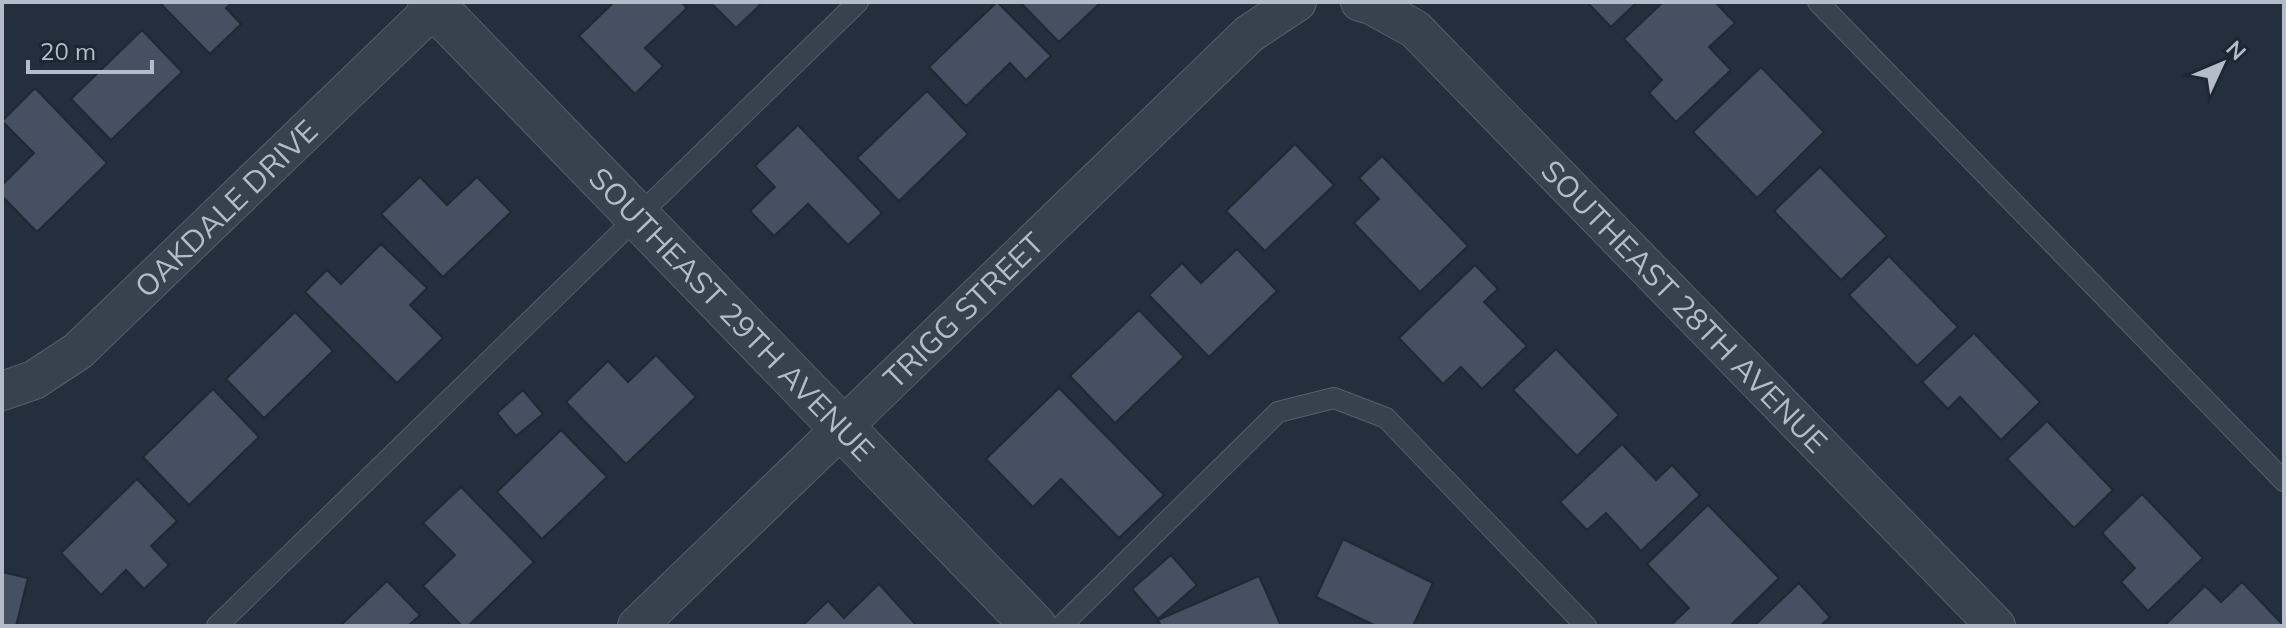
<svg xmlns="http://www.w3.org/2000/svg" width="2286" height="628" font-family="Mulish,sans-serif">
  <style>
    .building { fill: #455162; stroke: #1f2835; stroke-width: 2 }
    .lines { fill: none; stroke-linecap: round; stroke-linejoin: round }
    .service-casing { stroke: #565f6c; stroke-width: 22 }
    .minor-casing { stroke: #565f6c; stroke-width: 40 }
    .tertiary-casing { stroke: #565f6c; stroke-width: 46 }
    .service { stroke: #38414e; stroke-width: 20 }
    .minor { stroke: #38414e; stroke-width: 38 }
    .tertiary { stroke: #38414e; stroke-width: 44 }
    .labels { text-anchor: middle; dominant-baseline: central; stroke-width: 6; stroke-linejoin: round; paint-order: stroke }
    .street-label { font-size: 30px; fill: #b4bcc9; stroke: #1d2633 }
  </style>
  <rect width="100%" height="100%" fill="#242f3e"/>
  <!-- building -->
  <g class="building">
    <polygon points="159,2 233,2 226,8 241,24 210,54"/>
    <polygon points="614,2 681,2 687,8 645,48 663,66 635,94 579,36"/>
    <polygon points="710,2 757,2 760,5 736,28"/>
    <polygon points="997,2 1051,56 1026,80 1010,63 966,106 929,67"/>
    <polygon points="1020,2 1101,2 1059,42"/>
    <polygon points="1587,2 1637,2 1611,27"/>
    <polygon points="1663,2 1715,2 1735,23 1709,47 1731,70 1676,122 1649,93 1662,80 1624,39"/>
    <polygon points="142,30 182,72 111,140 71,99"/>
    <polygon points="1761,67 1824,132 1757,198 1693,132"/>
    <polygon points="35,88 107,163 37,232 2,196 2,185 34,153 2,121"/>
    <polygon points="927,91 968,134 899,201 857,158"/>
    <polygon points="798,125 882,213 848,245 808,204 774,236 750,211 775,187 755,166"/>
    <polygon points="1295,144 1334,185 1265,251 1226,211"/>
    <polygon points="1382,156 1468,246 1420,292 1354,223 1379,199 1359,178"/>
    <polygon points="1820,167 1887,236 1841,280 1774,211"/>
    <polygon points="420,177 447,205 477,177 511,212 443,277 381,214"/>
    <polygon points="381,244 427,288 410,305 443,338 397,383 305,292 327,270 341,284"/>
    <polygon points="1237,249 1277,291 1209,357 1149,295 1182,263 1201,283"/>
    <polygon points="1889,256 1958,327 1917,366 1849,295"/>
    <polygon points="1475,265 1498,289 1484,302 1527,346 1482,389 1461,367 1443,384 1399,338"/>
    <polygon points="1139,310 1184,357 1115,423 1070,376"/>
    <polygon points="295,312 333,351 264,418 226,379"/>
    <polygon points="1974,333 2040,402 2001,440 1960,397 1948,409 1922,382"/>
    <polygon points="1556,349 1619,415 1577,456 1513,390"/>
    <polygon points="656,355 696,397 626,464 566,402 608,361 628,382"/>
    <polygon points="1059,388 1164,495 1119,538 1061,479 1033,507 986,459"/>
    <polygon points="213,389 259,437 189,505 143,457"/>
    <polygon points="523,390 543,414 516,436 497,413"/>
    <polygon points="2047,421 2113,490 2074,528 2007,459"/>
    <polygon points="561,430 607,477 542,539 497,492"/>
    <polygon points="1622,444 1656,480 1672,465 1700,495 1641,551 1606,513 1587,530 1560,502"/>
    <polygon points="137,479 177,521 151,546 169,565 144,589 126,570 101,595 61,553"/>
    <polygon points="461,487 534,562 468,626 462,626 423,586 455,555 423,523"/>
    <polygon points="2142,494 2203,558 2148,611 2121,582 2135,568 2102,533"/>
    <polygon points="1708,505 1779,578 1730,626 1670,626 1689,608 1647,564"/>
    <polygon points="1343,539 1433,583 1413,626 1376,626 1316,597"/>
    <polygon points="1171,555 1197,585 1158,619 1132,589"/>
    <polygon points="2,572 28,578 16,626 2,626"/>
    <polygon points="1259,576 1281,626 1161,626 1158,620"/>
    <polygon points="387,581 420,615 408,626 340,626"/>
    <polygon points="2242,582 2284,626 2164,626 2205,586 2221,602"/>
    <polygon points="1799,583 1830,617 1820,626 1754,626"/>
    <polygon points="879,584 917,626 802,626 828,601 844,618"/>
  </g>
  <g class="lines">
    <defs>
      <g id="service">
        <polyline points="1818,2 2284,481"/>
        <polyline points="217,626 858,2"/>
        <polyline points="1061,626 1278,412 1334,398 1386,418 1586,626"/>
      </g>
      <g id="minor">
        <path id="s1" d="M1360 2 1371 5 1415 29 1996 626"/>
        <path id="s2" d="M2 391 34 380 78 351 440 2"/>
        <path id="s3" d="M637 626 1249 34 1297 2"/>
      </g>
      <g id="tertiary">
        <path id="s4" d="M430 2 1034 626"/>
      </g>
    </defs>
    <!-- service casing -->
    <use href="#service" class="service-casing"/>
    <!-- minor casing -->
    <use href="#minor" class="minor-casing"/>
    <!-- tertiary casing -->
    <use href="#tertiary" class="tertiary-casing"/>
    <!-- service -->
    <use href="#service" class="service"/>
    <!-- minor -->
    <use href="#minor" class="minor"/>
    <!-- tertiary -->
    <use href="#tertiary" class="tertiary"/>
  </g>
  <g class="labels">
    <!-- street labels -->
    <g class="street-label">
      <text stroke="none"><textPath href="#s2" startOffset="292">OAKDALE DRIVE</textPath></text>
      <text stroke="none"><textPath href="#s1" startOffset="448">SOUTHEAST 28TH AVENUE</textPath></text>
      <text stroke="none"><textPath href="#s3" startOffset="454">TRIGG STREET</textPath></text>
      <text stroke="none"><textPath href="#s4" startOffset="434">SOUTHEAST 29TH AVENUE</textPath></text>
    </g>
  </g>
  <!-- border -->
  <rect width="2286" height="628" fill="none" stroke="#b4bcc9" stroke-width="8"/>
  <!-- north arrow -->
  <g transform="translate(2222 64) rotate(46)" stroke="#1d2633" stroke-width="6" paint-order="stroke">
  <path d="M0-6L14 30L0 20L-14 30Z" fill="#b4bcc9"/>
  <text y="-12" font-size="22" font-weight="bold" text-anchor="middle" fill="#b4bcc9">N</text>
  </g>
  <!-- scale -->
  <path d="M28 60v12h124v-12" fill="none" stroke="#b4bcc9" stroke-width="4"/>
  <text x="40" y="60" font-size="24" fill="#b4bcc9" stroke="#1d2633" stroke-width="6" paint-order="stroke">20 m</text>
</svg>
